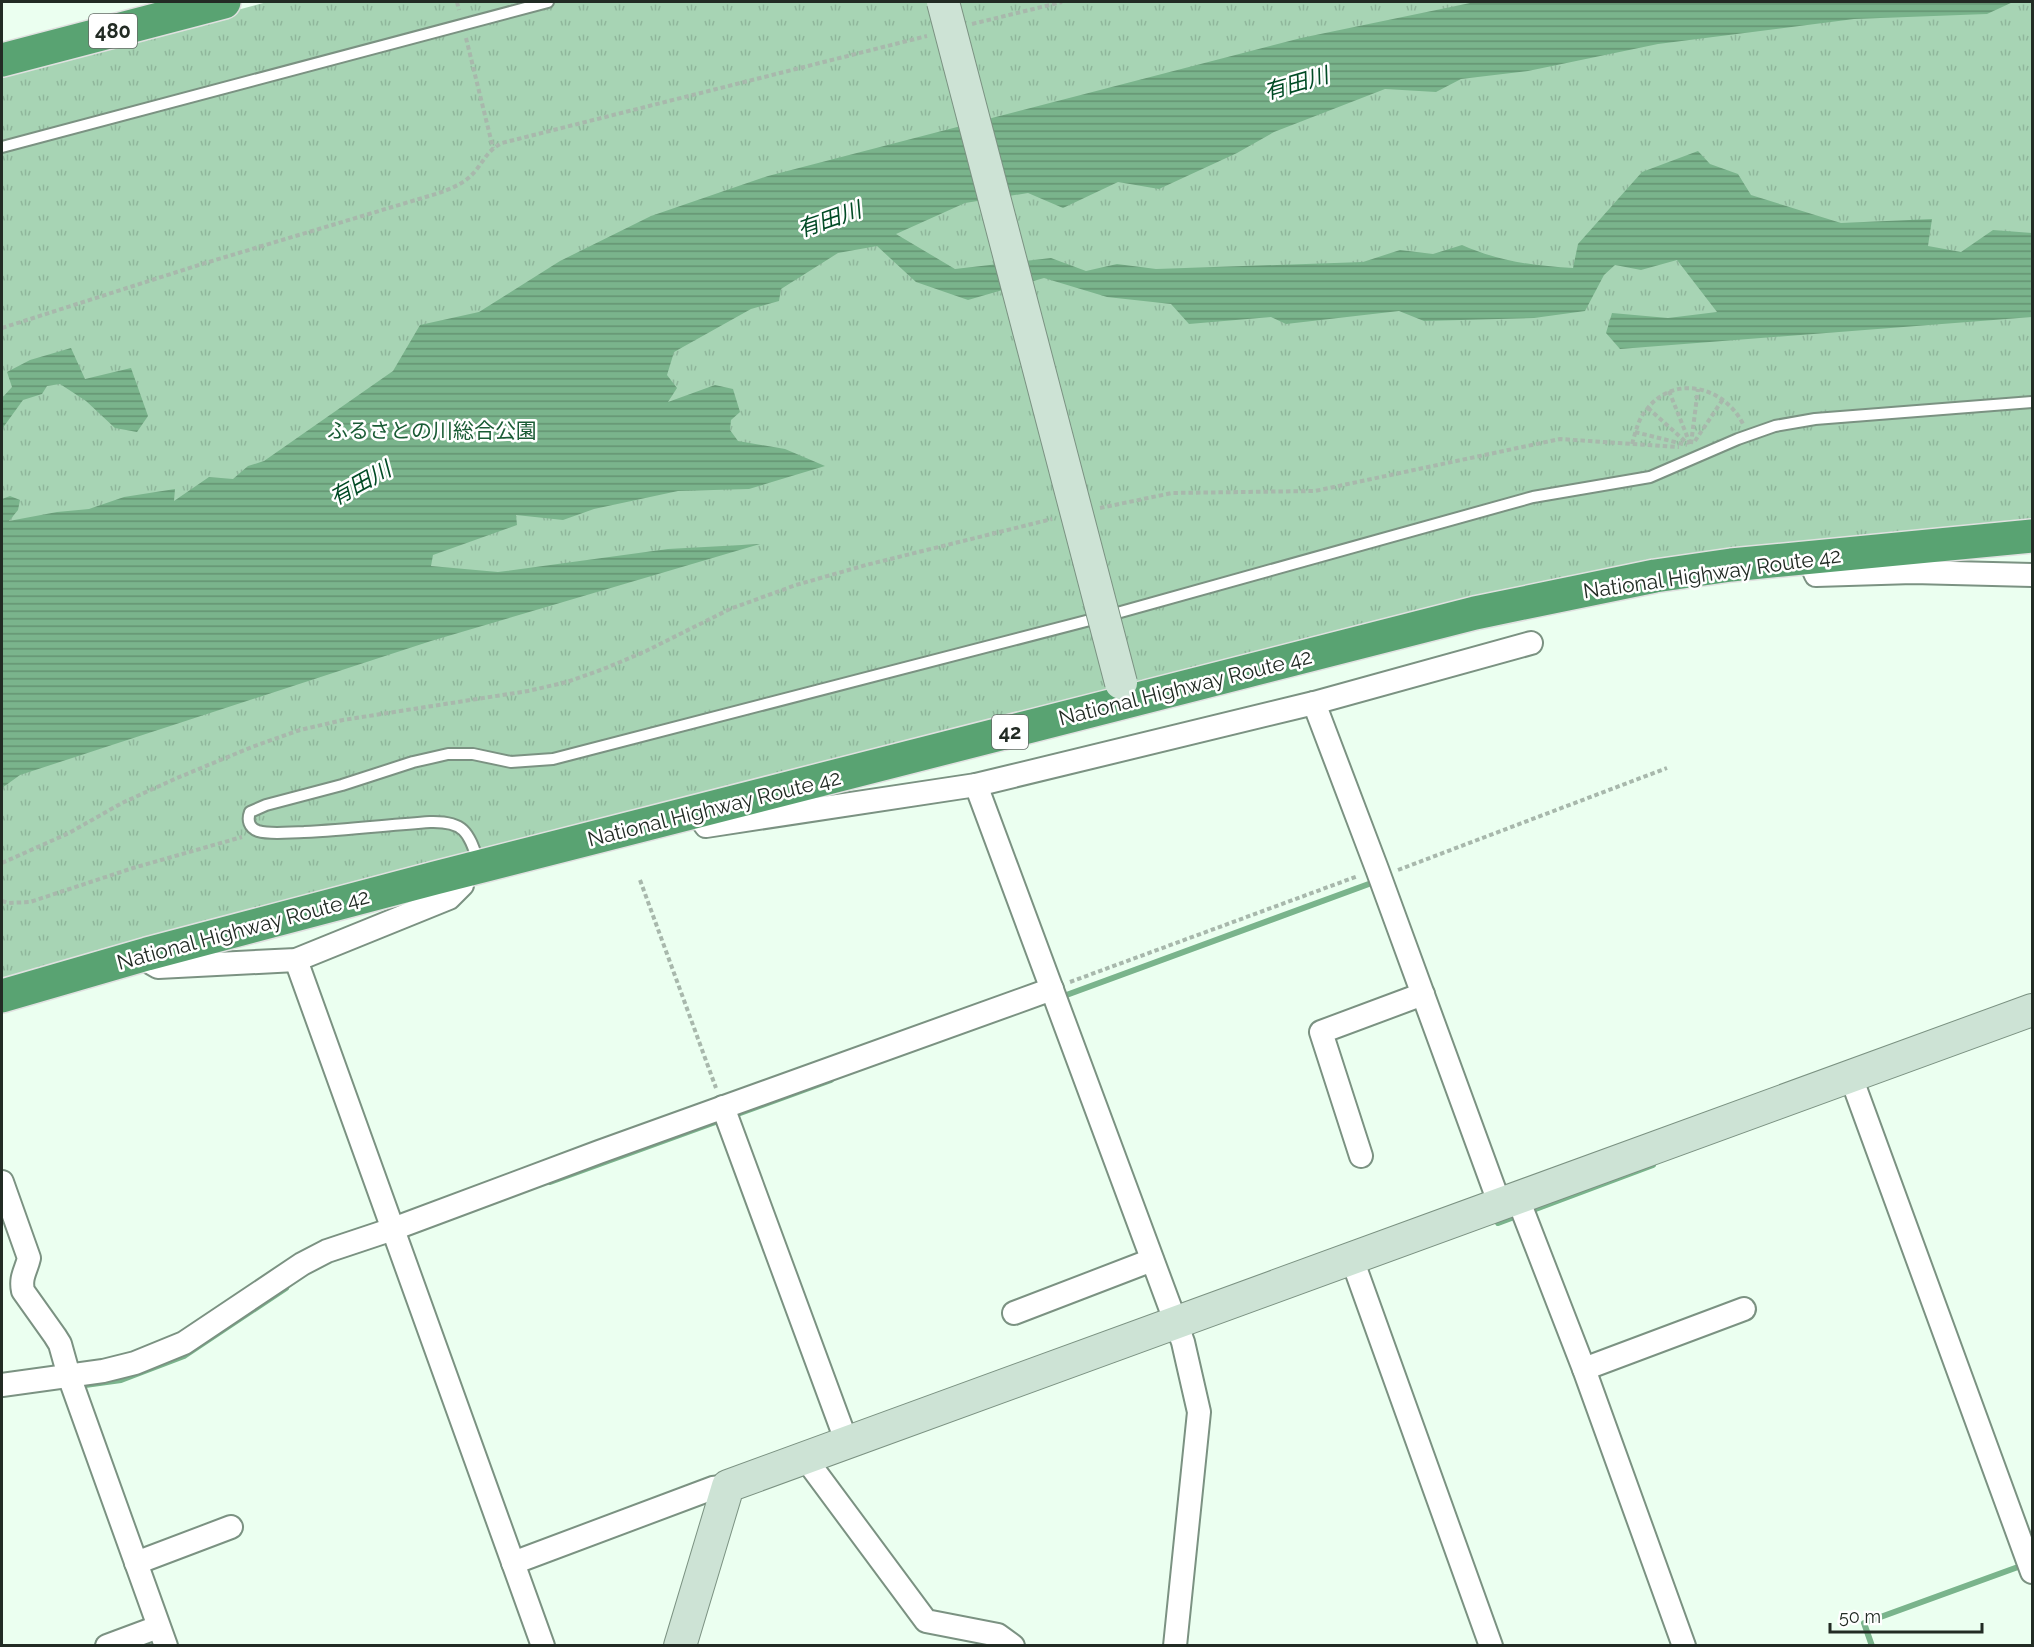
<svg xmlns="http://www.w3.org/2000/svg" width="2034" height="1647" font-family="Raleway,'Noto Sans JP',sans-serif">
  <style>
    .grass { fill: url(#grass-tufts) }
    .water { fill: url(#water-rules) }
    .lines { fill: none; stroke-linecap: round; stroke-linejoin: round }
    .stream { stroke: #7ab48c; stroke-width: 6 }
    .lane-casing { stroke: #7b9282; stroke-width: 14 }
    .street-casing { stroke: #7b9282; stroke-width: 26 }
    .secondary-casing { stroke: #7b9282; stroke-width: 34 }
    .highway-casing { stroke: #e0e1e0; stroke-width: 36 }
    .path { stroke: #a8b8ac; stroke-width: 4; stroke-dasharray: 4.5 3; stroke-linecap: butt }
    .lane { stroke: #fff; stroke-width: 10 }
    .street { stroke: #fff; stroke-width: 22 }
    .secondary { stroke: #cde3d5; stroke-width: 32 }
    .highway { stroke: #59a372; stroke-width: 33 }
    .secondary-bridge-casing { stroke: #7b9282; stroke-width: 34; stroke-linecap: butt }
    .secondary-bridge { stroke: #cde3d5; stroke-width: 32 }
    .labels { text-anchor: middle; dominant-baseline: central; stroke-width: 5; stroke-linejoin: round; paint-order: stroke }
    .shield { fill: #fff; stroke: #646b66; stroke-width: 1.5 }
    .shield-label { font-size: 20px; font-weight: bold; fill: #222b24 }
    .park-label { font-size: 21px; fill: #1a5c35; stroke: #fff }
    .street-label { font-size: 21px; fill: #222b24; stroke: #fff }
    .water-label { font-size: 22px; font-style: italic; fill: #014b25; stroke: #fff }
  </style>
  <defs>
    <pattern id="grass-tufts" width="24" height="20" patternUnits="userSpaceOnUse" patternTransform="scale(1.5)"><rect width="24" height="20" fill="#a7d4b4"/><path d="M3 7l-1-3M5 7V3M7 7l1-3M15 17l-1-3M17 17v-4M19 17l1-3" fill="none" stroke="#8fb69b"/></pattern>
    <pattern id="water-rules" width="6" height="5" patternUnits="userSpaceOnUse" patternTransform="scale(1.5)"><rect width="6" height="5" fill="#7ab48c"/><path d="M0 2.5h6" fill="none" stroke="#649372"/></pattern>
  </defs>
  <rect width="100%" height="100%" fill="#ebfff0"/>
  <!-- grass -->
  <polygon class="grass" points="267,2 2032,2 2032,530 1737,558 2,989 2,73"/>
  <!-- water -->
  <g class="water">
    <path d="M1475 2H2013L1987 14 1854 19 1658 44 1528 71 1461 79 1436 92 1385 89 1274 132 1237 153 1159 189 1118 182 1063 208 1028 193 965 203 896 234 955 269 1051 258 1086 271 1117 264 1156 269 1363 262 1400 250 1433 254 1462 245C1498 261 1534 266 1573 268L1578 244 1642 172 1698 151 1710 164 1738 174 1751 195 1841 223 1932 219 1928 246 1961 252 1993 230 2032 233V317L1620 349 1606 333 1612 313 1668 318 1717 312 1677 260 1641 270 1615 265 1604 275 1585 311 1534 318 1424 321 1399 311 1286 324 1271 317 1189 324 1171 304 1107 297 1044 278 968 300 916 282 877 246 838 253 781 289 779 301 751 309 674 352 667 375 677 388 668 402 715 385 733 389 740 412 731 420 730 430 738 441 785 449 825 466 749 489 678 491 594 509 563 520 516 515 517 525 433 555 431 566 498 572 668 549 760 544 431 641 20 775 2 788V499L10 496 20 500 18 510 9 521 57 512 89 509 124 497 175 489 174 501 209 477 233 479 248 466 264 461 393 371 420 325 479 312 560 261 651 216 768 176 1301 38Z"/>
    <polygon points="71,348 85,379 131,368 148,416 137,432 115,428 86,401 60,384 47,386 42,394 23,400 2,429 2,398 12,387 7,372 30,360"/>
  </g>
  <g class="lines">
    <!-- stream -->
    <g class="stream">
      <polyline points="1061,997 1377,881"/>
      <polyline points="550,1182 831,1080"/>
      <polyline points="1495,1216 1498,1223 1653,1165"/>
      <polyline points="78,1386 121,1380 184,1356 286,1288"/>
      <polyline points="1872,1646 1864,1623 2018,1567 2025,1562"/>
    </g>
    <defs>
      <g id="lane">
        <polyline points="2,147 548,2"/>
        <path d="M479 863C468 832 465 821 430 822 388 825 346 830 304 832 290 832 271 835 258 831 249 828 247 820 250 812L266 805 342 785 413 762 448 754H473L511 762 553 759 1117 613 1533 497 1650 477 1738 439 1775 426 1815 419 2032 402"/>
      </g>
      <g id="street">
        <polyline points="1808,557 1816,575 1913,572 2032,575"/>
        <polyline points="1314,703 1377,869 1500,1205"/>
        <polyline points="976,785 1183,1342 1199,1412 1175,1646"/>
        <polyline points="696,812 706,826 976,785 1314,703 1531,643"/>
        <polyline points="147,954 151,963 158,967 296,960 449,898 462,885 461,872"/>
        <polyline points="296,960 543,1646"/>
        <polyline points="1851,1077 2032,1572"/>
        <polyline points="723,1107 847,1443"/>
        <polyline points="1361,1156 1321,1032 1423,994"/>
        <path d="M2 1182 29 1258C26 1271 20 1277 23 1291L55 1336 60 1344 69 1376 166 1646"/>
        <polyline points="1518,1199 1584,1369 1684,1646"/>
        <polyline points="1352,1259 1491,1646"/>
        <polyline points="1014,1313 1152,1260"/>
        <polyline points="1584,1369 1744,1309"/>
        <polyline points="2,1385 103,1371 135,1363 184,1343 302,1264 327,1251 393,1229 599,1152 1052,989"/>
        <polyline points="805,1458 926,1621 998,1635 1013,1646"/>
        <polyline points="136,1563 231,1527"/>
        <polyline points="513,1563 713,1488 728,1486"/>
        <polyline points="107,1646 158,1627"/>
      </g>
      <polyline id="secondary" points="680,1646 728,1486 2032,1010"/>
      <g id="highway">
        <polyline points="2,60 224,2"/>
        <polyline points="2,996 147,954 435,878 1475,613 1655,576 1731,565 2032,536"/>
      </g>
    </defs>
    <!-- lane casing -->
    <use href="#lane" class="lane-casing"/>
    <!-- street casing -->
    <use href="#street" class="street-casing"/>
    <!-- secondary casing -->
    <use href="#secondary" class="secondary-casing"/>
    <!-- highway casing -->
    <use href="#highway" class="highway-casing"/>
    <!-- path -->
    <g class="path">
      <polyline points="457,2 459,10"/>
      <polyline points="972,24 1062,2"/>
      <polyline points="466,38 493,148"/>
      <path d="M2 328 202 264 439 193C453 188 467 182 476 170 485 159 488 150 502 143L927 36"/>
      <polyline points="1669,391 1691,446"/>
      <polyline points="1648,408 1688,444"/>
      <polyline points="1635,432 1687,445"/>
      <polyline points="1695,441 1723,399"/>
      <path d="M1632 444C1636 431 1638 419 1647 409 1674 374 1724 386 1743 424"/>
      <polyline points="1691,444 1698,389"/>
      <polyline points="1100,508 1172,493 1315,491 1560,439 1679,447"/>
      <polyline points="2,863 69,833 122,803 177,778 252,747 300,730 343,720 528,691 567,682 606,668 646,651 730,609 796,585 866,565 1052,519"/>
      <polyline points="1398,870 1667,768"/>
      <polyline points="640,880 716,1088"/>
      <polyline points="2,901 8,903 30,902 133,868 242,837"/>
      <polyline points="1070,982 1358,876"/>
    </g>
    <!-- lane -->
    <use href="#lane" class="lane"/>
    <!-- street -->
    <use href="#street" class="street"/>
    <!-- secondary -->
    <use href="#secondary" class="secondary"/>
    <!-- highway -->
    <use href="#highway" class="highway"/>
    <defs>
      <polyline id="secondary-bridge" points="943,2 1121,683"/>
    </defs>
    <!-- secondary-bridge casing -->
    <use href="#secondary-bridge" class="secondary-bridge-casing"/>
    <!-- secondary-bridge -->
    <use href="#secondary-bridge" class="secondary-bridge"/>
  </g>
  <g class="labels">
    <!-- shield labels -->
    <g class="shield">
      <rect x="89" y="14" width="48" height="34" rx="4.5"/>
      <rect x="992" y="715" width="36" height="34" rx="4.5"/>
    </g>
    <g class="shield-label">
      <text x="113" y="31">480</text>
      <text x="1010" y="732">42</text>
    </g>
    <!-- park labels -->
    <g class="park-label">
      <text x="432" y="430">ふるさとの川総合公園</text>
    </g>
    <!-- street labels -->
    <g class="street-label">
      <text transform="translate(1712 573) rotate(-8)">National Highway Route 42</text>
      <text transform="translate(1185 687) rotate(-14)">National Highway Route 42</text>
      <text transform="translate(714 808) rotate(-14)">National Highway Route 42</text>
      <text transform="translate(243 929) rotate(-15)">National Highway Route 42</text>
    </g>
    <!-- water labels -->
    <g class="water-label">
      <text transform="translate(1296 83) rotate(-16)">有田川</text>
      <text transform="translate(829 219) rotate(-19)">有田川</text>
      <text transform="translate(360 483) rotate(-29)">有田川</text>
    </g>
  </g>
  <!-- border -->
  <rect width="2034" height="1647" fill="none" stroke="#222b24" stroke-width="6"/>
  <!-- scale -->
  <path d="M1830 1623v9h152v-9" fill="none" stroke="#222b24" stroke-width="3"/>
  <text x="1839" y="1623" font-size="18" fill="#222b24" stroke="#ffffff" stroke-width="4.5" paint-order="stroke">50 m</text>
</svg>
